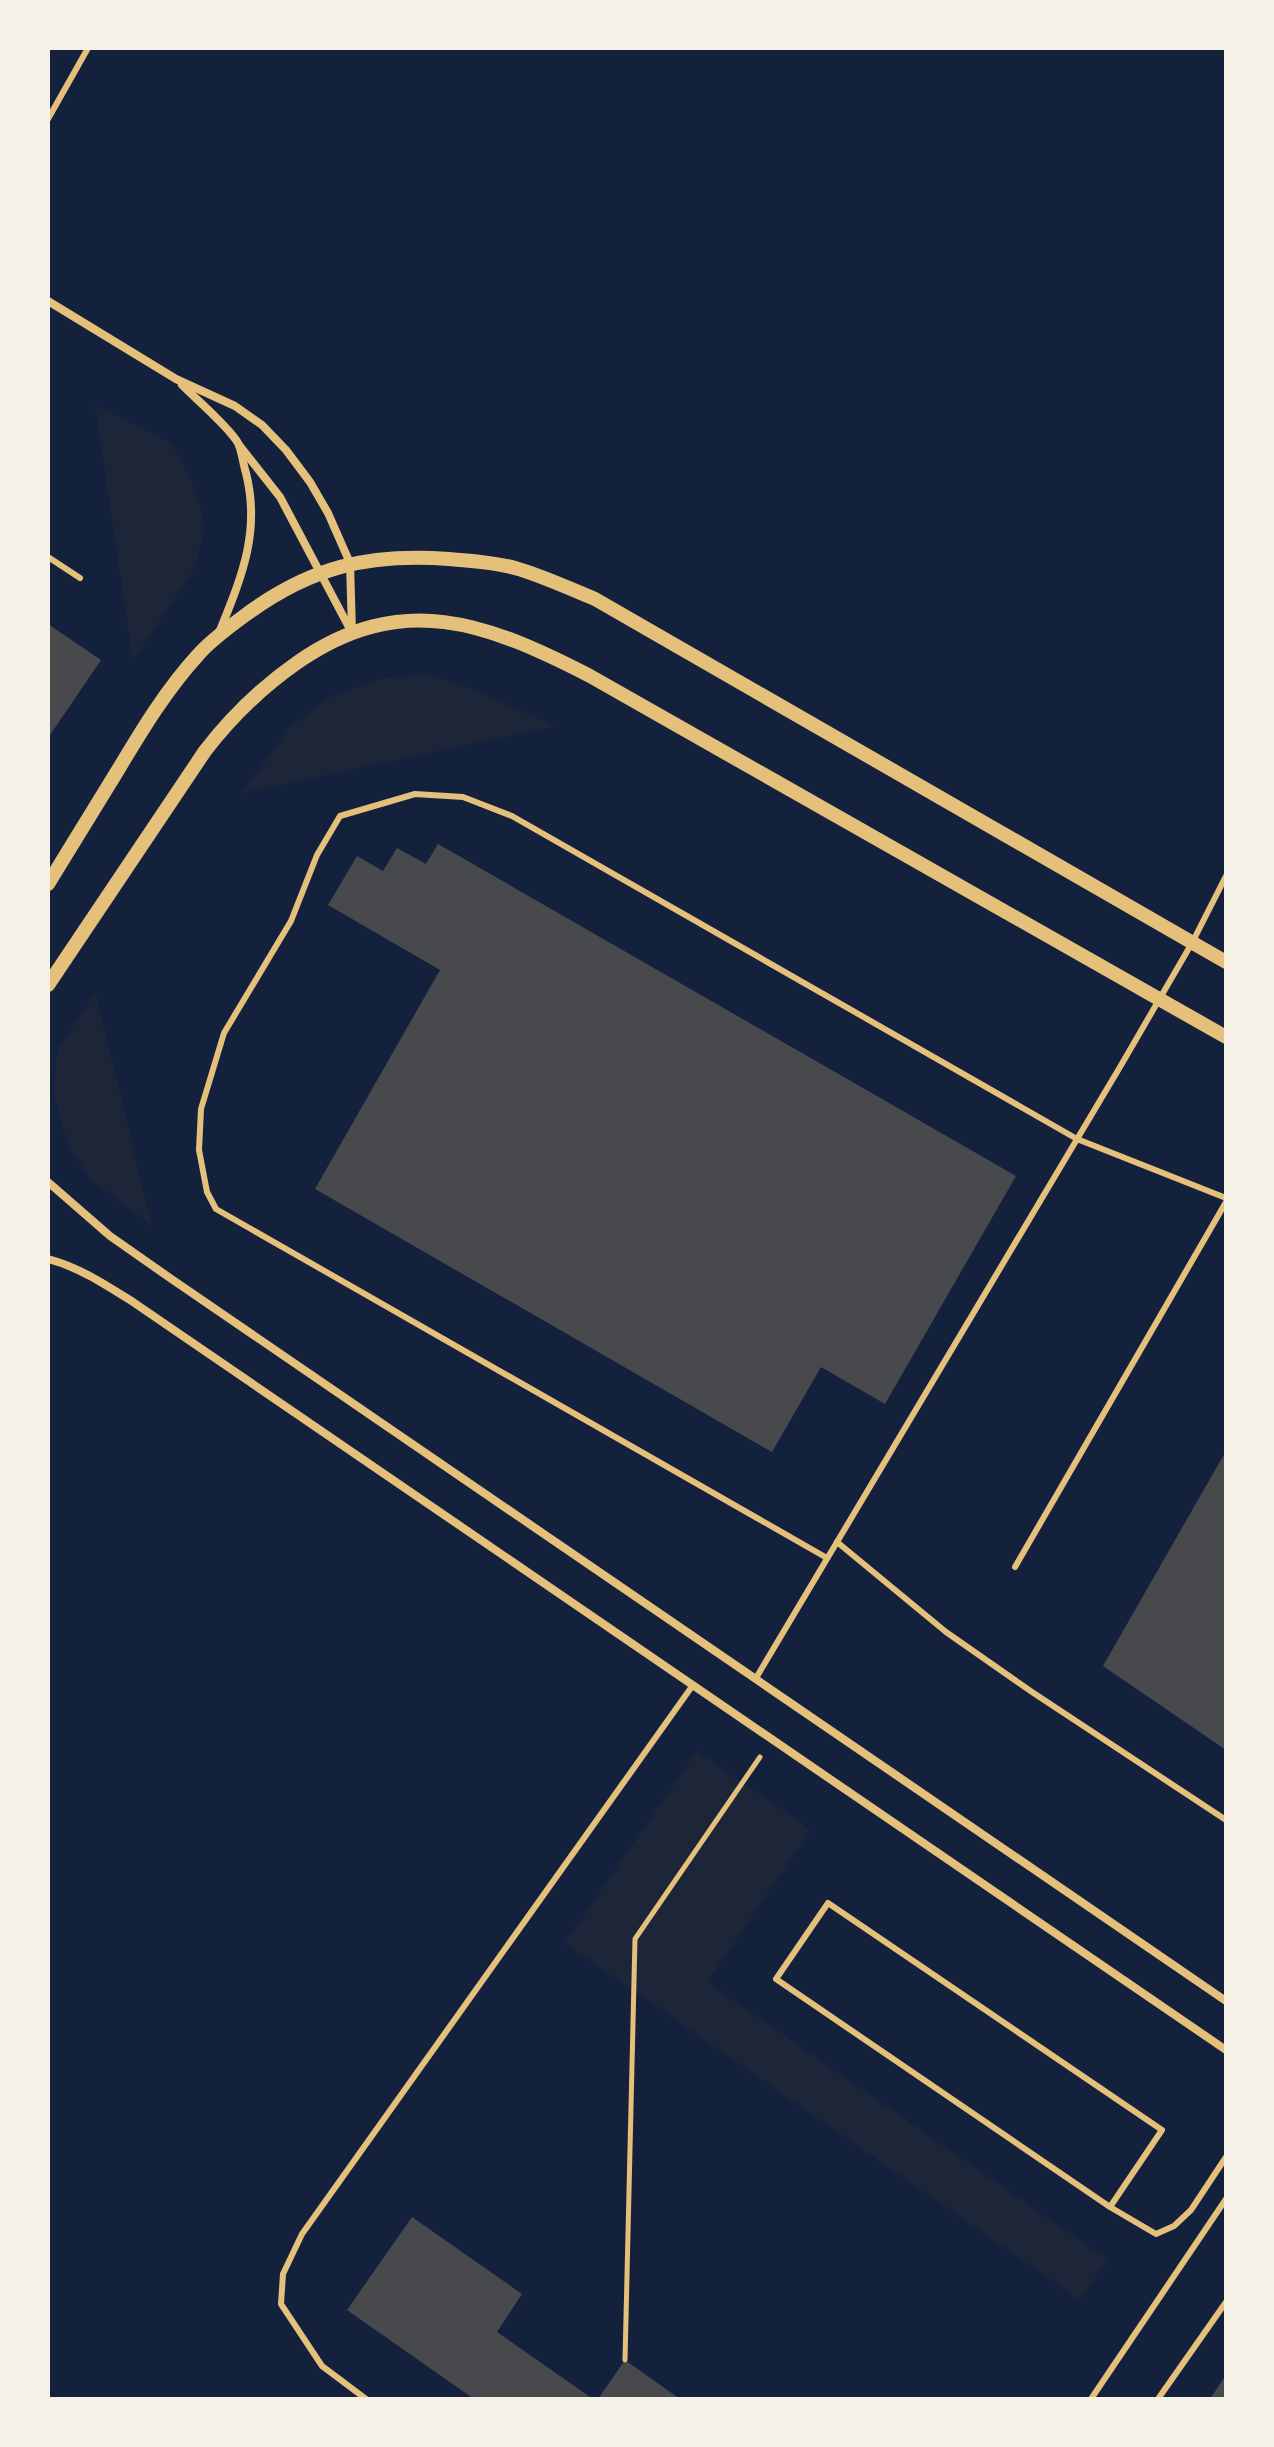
<svg xmlns="http://www.w3.org/2000/svg" width="1274" height="2447" font-family="'Golos Text',sans-serif">
  <style>
    .green { fill: #1d2539 }
    .building { fill: #48494c }
    .lines { fill: none; stroke-linecap: round; stroke-linejoin: round }
    .path { stroke: #e5c07b; stroke-width: 5 }
    .service { stroke: #e5c07b; stroke-width: 6 }
    .minor { stroke: #e5c07b; stroke-width: 8 }
    .tertiary { stroke: #e5c07b; stroke-width: 14 }
  </style>
  <rect width="100%" height="100%" fill="#14213d"/>
  <!-- green -->
  <g class="green">
    <polygon points="95,405 170,442 188,474 200,502 204,529 194,570 133,661"/>
    <polygon points="430,674 477,691 555,726 242,793 291,726 331,696 379,679"/>
    <polygon points="95,992 152,1225 91,1180 68,1144 53,1093 57,1051"/>
    <polygon points="697,1751 811,1830 707,1982 1108,2260 1080,2300 565,1943"/>
  </g>
  <!-- building -->
  <g class="building">
    <polygon points="48,624 101,660 48,738"/>
    <polygon points="438,844 1016,1176 885,1404 821,1367 772,1452 315,1189 440,970 328,905 357,856 383,871 397,848 426,864"/>
    <polygon points="1226,1451 1226,1750 1103,1666"/>
    <polygon points="412,2217 522,2294 497,2332 593,2399 474,2399 347,2310"/>
    <polygon points="625,2360 680,2399 598,2399"/>
    <polygon points="1226,2375 1226,2399 1210,2399"/>
  </g>
  <g class="lines">
    <!-- path -->
    <polyline class="path" points="625,2360 635,1939 760,1757"/>
    <!-- service -->
    <g class="service">
      <polyline points="48,119 88,48"/>
      <polyline points="48,557 80,578"/>
      <polyline points="837,1542 946,1632 1032,1692 1226,1820"/>
      <polyline points="827,1558 216,1209 207,1192 199,1150 201,1109 224,1033 291,921 317,855 340,816 415,794 463,797 512,816 1077,1139 1226,1198"/>
      <polyline points="1015,1567 1226,1202"/>
      <polyline points="756,1678 1120,1067 1192,943 1226,876"/>
      <polyline points="1110,2207 1162,2130 828,1903 776,1979 1110,2207 1156,2234 1174,2226 1191,2210 1226,2157"/>
      <polyline points="366,2399 322,2366 281,2304 283,2274 302,2234 693,1685"/>
      <polyline points="1091,2399 1226,2199"/>
      <polyline points="1158,2399 1226,2302"/>
    </g>
    <!-- minor -->
    <g class="minor">
      <polyline points="48,301 176,379 235,406 262,425 286,450 310,482 328,513 350,563 352,632"/>
      <path d="M182 385C196 399 229 427 238 443 242 451 243 464 246 473 261 533 241 578 219 633"/>
      <polyline points="239,445 280,497 351,631"/>
      <polyline points="48,1182 110,1236 170,1278 1226,2001"/>
      <path d="M48 1259C79 1267 106 1285 133 1302L1226 2050"/>
    </g>
    <!-- tertiary -->
    <g class="tertiary">
      <path d="M48 884C71 846 95 808 118 770 142 730 166 690 198 655 211 640 228 628 244 616 310 567 368 553 449 559 471 561 494 562 515 568 543 576 568 588 595 599L1226 962"/>
      <path d="M48 985 205 751C232 716 262 687 298 662 402 590 487 623 590 676L1226 1037"/>
    </g>
  </g>
  <!-- border -->
  <rect width="1274" height="2447" fill="none" stroke="#f6f1e7" stroke-width="100"/>
</svg>
